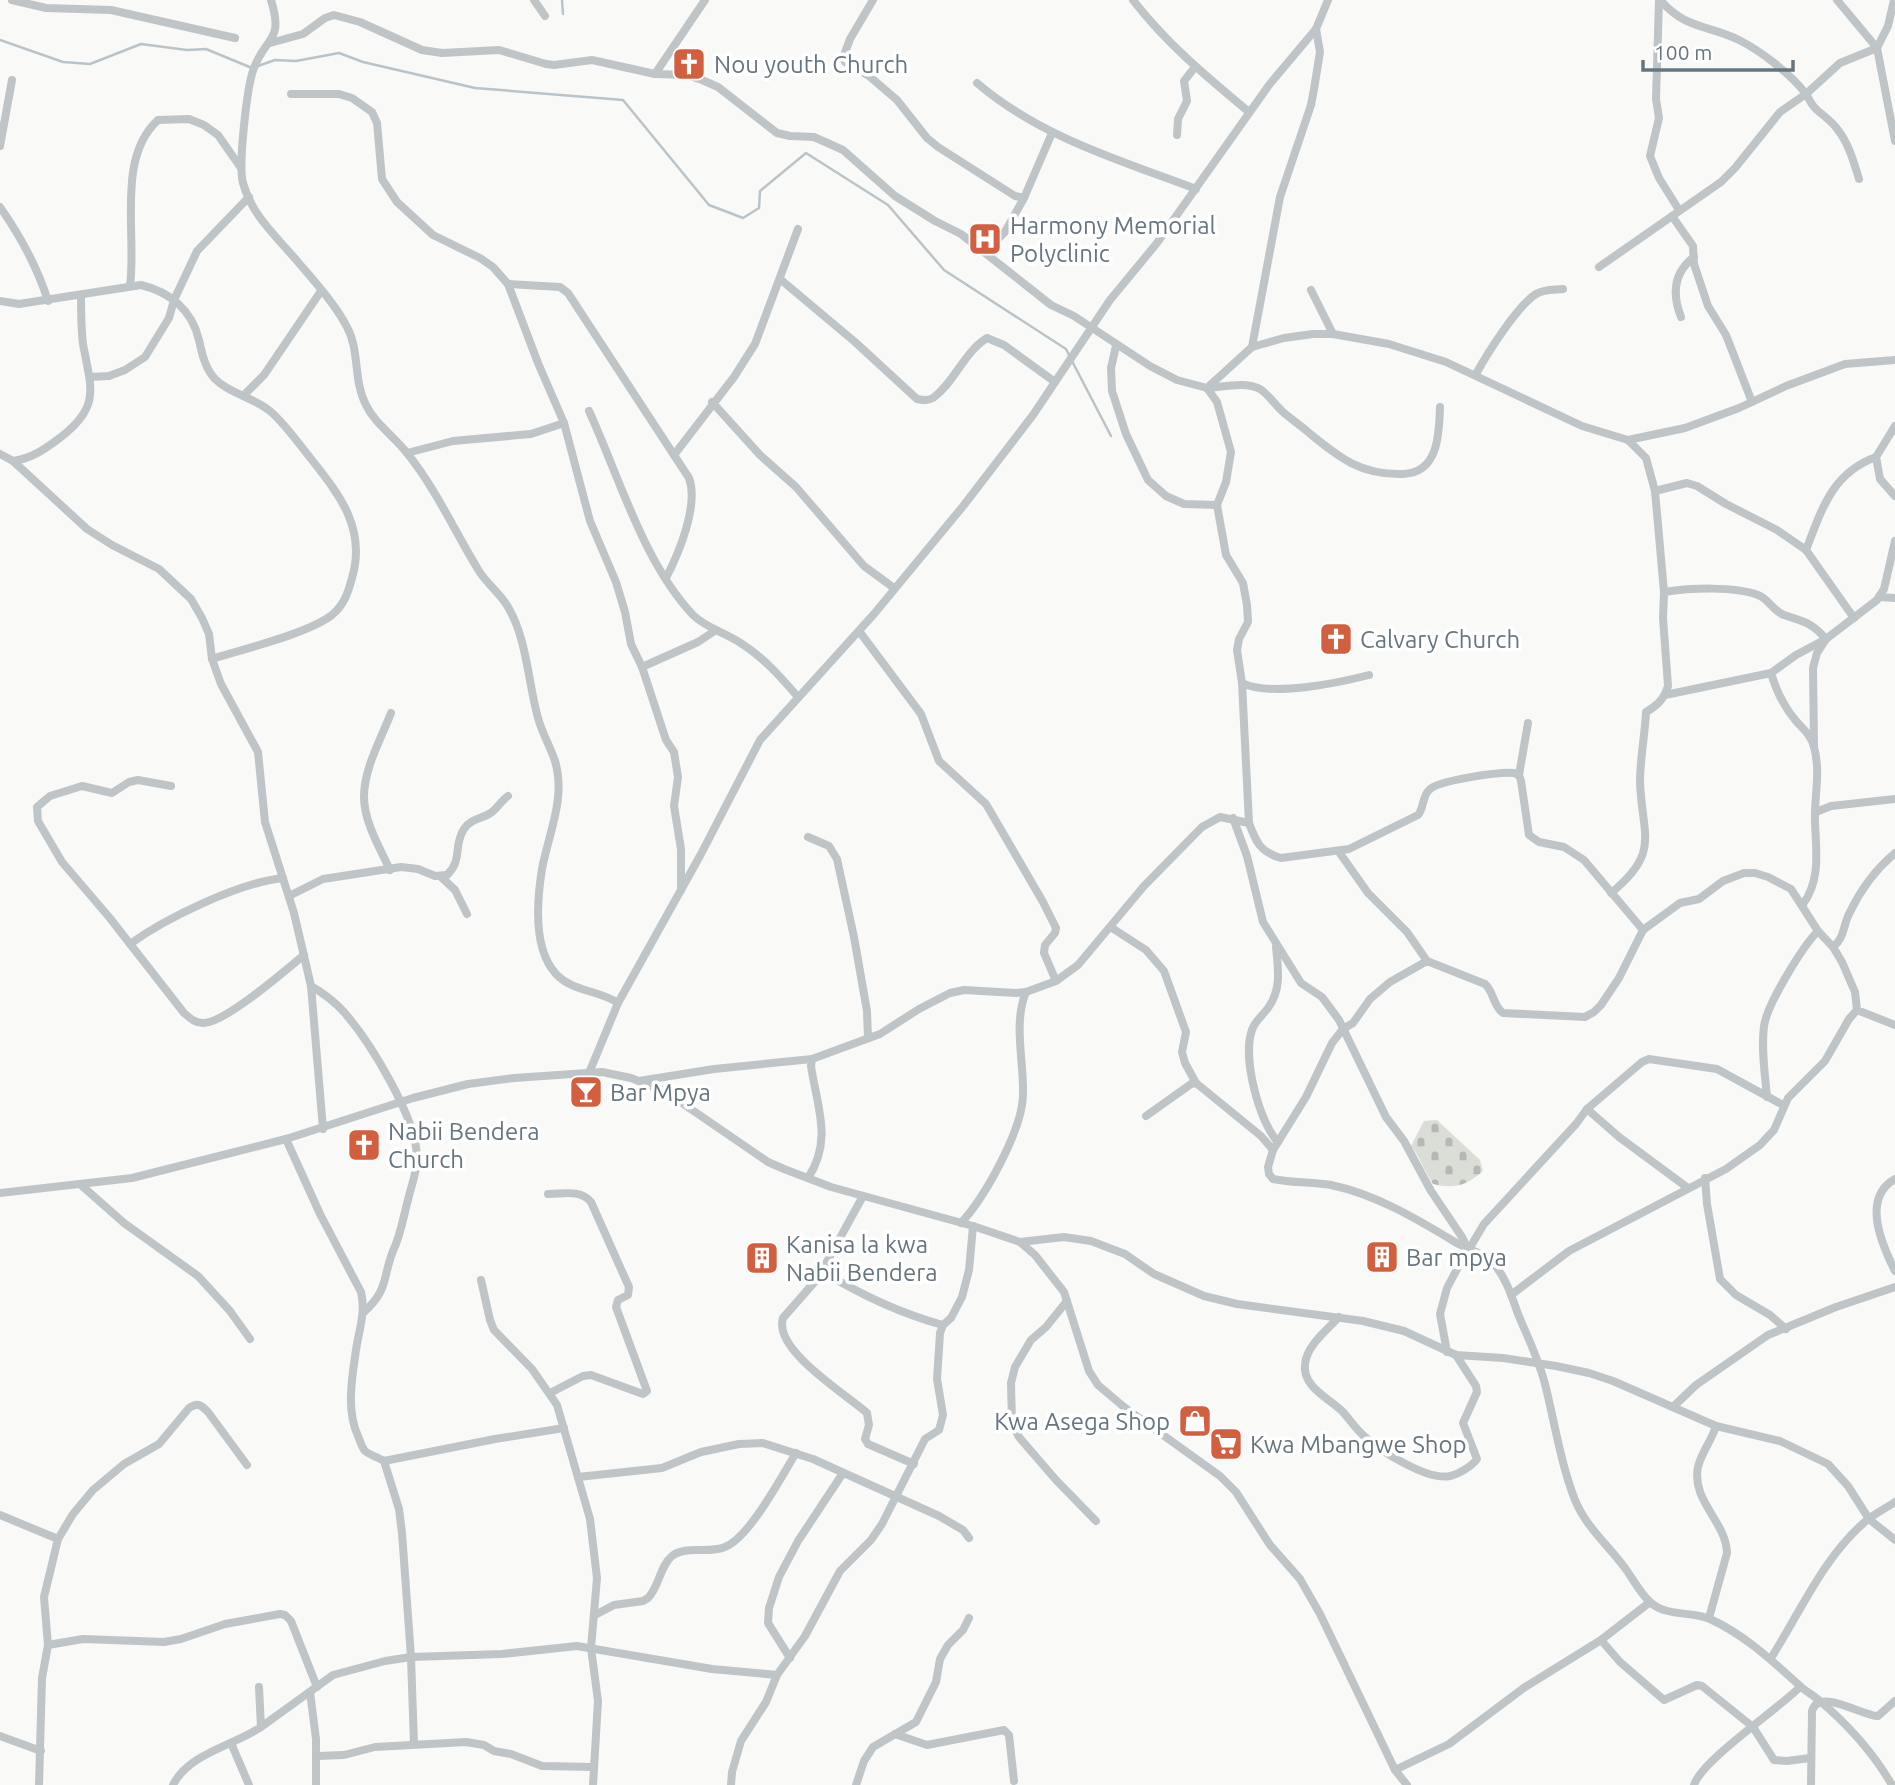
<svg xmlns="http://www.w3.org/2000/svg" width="1895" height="1785" font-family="Ubuntu,sans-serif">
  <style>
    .cemetery { fill: url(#cemetery-stones) }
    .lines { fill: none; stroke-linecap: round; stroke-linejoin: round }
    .stream { stroke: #bac4c8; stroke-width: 2.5 }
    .street { stroke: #bfc4c7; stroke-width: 8 }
    .labels { text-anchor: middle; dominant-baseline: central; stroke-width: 7; stroke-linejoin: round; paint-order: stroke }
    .poi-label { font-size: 24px; fill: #67757f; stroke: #fff; text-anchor: start }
  </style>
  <defs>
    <pattern id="cemetery-stones" width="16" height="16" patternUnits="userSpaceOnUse" patternTransform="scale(1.75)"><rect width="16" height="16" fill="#daded7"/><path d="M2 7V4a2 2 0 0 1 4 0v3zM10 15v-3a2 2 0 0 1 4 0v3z" fill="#b5b9b4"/></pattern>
  </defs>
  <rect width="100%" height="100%" fill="#f9f9f8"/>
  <!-- cemetery -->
  <path class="cemetery" d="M1437 1120 1480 1160 1483 1171C1466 1186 1455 1189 1433 1184 1425 1172 1420 1157 1411 1146L1424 1121Z"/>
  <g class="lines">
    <!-- stream -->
    <g class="stream">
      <polyline points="562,0 563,14"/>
      <polyline points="0,40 63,62 90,64 141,44 187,50 206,49 252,68"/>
      <polyline points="258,66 275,60 296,61 339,53 363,62 475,88 623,100 709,205 743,218 759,208 760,191 806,153 888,205 944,270 1066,349 1069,355"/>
      <polyline points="1072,361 1111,436"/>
    </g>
    <!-- street -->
    <g class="street">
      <polyline points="12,0 46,8 111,10 235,38"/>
      <path d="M271 0C284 42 266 36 254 68 247 85 238 166 243 183 252 216 277 237 298 262 315 282 335 304 347 327 360 351 353 380 366 405 375 424 394 436 407 453 436 489 455 532 479 571 487 584 500 593 508 607 527 639 528 682 538 718 542 733 550 746 555 761 566 798 549 832 542 869 537 900 533 949 556 974 573 992 599 990 618 1003"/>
      <polyline points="534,0 545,16"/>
      <polyline points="873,0 850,39 843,58 845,62 869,76 897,100 927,138 938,147 1015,196 1024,198 1052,133"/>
      <path d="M1133 0C1167 44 1207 77 1249 112"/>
      <polyline points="1659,0 1656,99 1659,118 1650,156 1659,178 1679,210"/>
      <path d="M1660 0C1687 30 1706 24 1739 40 1761 51 1792 75 1806 94 1809 99 1811 104 1815 108 1822 115 1832 121 1838 130 1849 144 1854 163 1859 179"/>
      <polyline points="1837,0 1877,48 1895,141"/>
      <polyline points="270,43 303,34 325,18 334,15 360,22 422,50 442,53 499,50 546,64 554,65 592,60 655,74 705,0"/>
      <path d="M655 74 687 75 702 80 718 87 777 133 790 136 814 137 843 150 895 196 935 221 961 234 1051 305 1074 316 1150 366 1177 380 1207 388 1252 347 1284 338 1313 334H1333L1389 344 1446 362 1582 426 1628 440 1646 458 1655 491 1664 592 1663 618 1668 686C1664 699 1658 705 1646 712 1645 734 1640 759 1640 782 1642 836 1661 852 1611 893"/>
      <path d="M977 83C1040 137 1119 160 1196 189"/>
      <polyline points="291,94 339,94 352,98 372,112 377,123 382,179 397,202 433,235 480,258 493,267 508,284 538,363 564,423 590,521 616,582 625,612 631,644 642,667 666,740 674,752 678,777 674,806 681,849 681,890"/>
      <polyline points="1177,135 1178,119 1187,101 1184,81 1195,67"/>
      <polyline points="0,146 12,80"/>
      <path d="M0 207C21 237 37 266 48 301"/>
      <polyline points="1672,216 1693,246 1694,264 1708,306 1726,335 1752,402"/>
      <polyline points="985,252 1005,232 1024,198"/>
      <polyline points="1599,267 1721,182 1735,168 1780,112 1806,94 1840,63 1877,48 1888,26 1894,0"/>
      <path d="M780 279 855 342 917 399C923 400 927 401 933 398 954 383 964 352 987 338L1004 345 1055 382"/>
      <path d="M508 284 560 287 568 293 689 478C699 505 679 553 666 578"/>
      <path d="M130 286C137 234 116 158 158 120L189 119 204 125 218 135 241 168"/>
      <polyline points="1311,290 1333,334"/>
      <path d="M0 301 19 304 141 285C170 292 192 310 199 340 202 354 205 368 215 379 230 394 253 397 270 411 284 423 296 440 308 455 338 493 367 527 352 578 348 593 344 605 332 615 307 634 243 649 212 659"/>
      <path d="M1681 317C1672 294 1673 273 1694 257"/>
      <polyline points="1116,346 1111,368 1112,391 1126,434 1148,480 1166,496 1184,504 1217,505"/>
      <polyline points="1252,347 1280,197 1311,105 1314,89 1320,52 1316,29"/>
      <path d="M1476 374C1487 354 1517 306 1536 294 1544 289 1554 290 1563 289"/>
      <polyline points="90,377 109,376 125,370 145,357 169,318 174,300 197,251 249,197"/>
      <polyline points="1207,388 1217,402 1231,452 1226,482 1217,505 1226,555 1243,583 1247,605 1248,622 1239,639 1237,650 1242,683 1249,823"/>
      <path d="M1207 388C1222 387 1247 381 1260 389 1269 395 1275 405 1283 412 1291 419 1300 425 1308 432 1340 458 1360 475 1403 474 1439 473 1439 433 1440 407"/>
      <polyline points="244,395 264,375 321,291"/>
      <polyline points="712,402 760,455 796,487 864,566 894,588"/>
      <path d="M589 411C619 476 643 562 693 615 706 628 724 632 739 642 762 656 780 676 797 696"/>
      <polyline points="1895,426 1876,457 1880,479 1895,496"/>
      <polyline points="1628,440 1685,428 1739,408 1786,386 1845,364 1895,360"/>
      <polyline points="407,453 453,441 531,434 564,423"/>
      <polyline points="0,454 13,461 87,529 112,545 159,569 191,599 202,618 209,634 212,659 221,684 258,752 265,822 294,913 311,986 323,1129"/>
      <polyline points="674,455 734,377 755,344 798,229"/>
      <path d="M13 461C33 458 45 449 61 437 101 406 91 388 83 344 81 328 81 311 81 295"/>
      <polyline points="1655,491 1687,483 1697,486 1726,504 1777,530 1806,550 1854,618"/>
      <path d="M1806 550C1822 509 1832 473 1876 457"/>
      <path d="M1664 592C1690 588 1734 586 1758 595 1769 599 1773 611 1784 615 1804 622 1811 622 1826 639"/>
      <polyline points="1879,597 1895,598"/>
      <polyline points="859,631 921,714 939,761 986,804 1043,902 1056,928 1055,933 1045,945 1044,953 1056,981"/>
      <polyline points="642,667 698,642 716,630"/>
      <path d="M1242 683C1271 697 1338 683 1369 675"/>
      <polyline points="1665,695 1771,673"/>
      <polyline points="1814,745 1813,668 1817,653 1826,639"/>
      <polyline points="1519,775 1528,723"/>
      <path d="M171 786 138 780 129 782 112 793 82 786 50 796 37 807 38 821 62 862 109 917 184 1013C190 1018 195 1023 203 1023 224 1024 286 970 304 955"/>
      <polyline points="1816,812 1831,806 1895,799"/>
      <polyline points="1233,818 1247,856 1263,922 1301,983 1322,997 1339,1020 1386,1117 1404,1141 1431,1191 1462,1237 1468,1250"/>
      <polyline points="808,837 829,846 837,859 854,937 867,1011 868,1038"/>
      <polyline points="1339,852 1368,893 1407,932 1427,961"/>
      <path d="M390 870C380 848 364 822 364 797 364 768 381 739 391 713"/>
      <polyline points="440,876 455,890 467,914"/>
      <path d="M289 896 323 879 401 867 418 869 435 876 447 875C463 860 453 845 464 829 471 818 483 819 492 812 498 807 502 800 508 796"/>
      <path d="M1803 904C1821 880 1816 850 1815 822 1814 797 1821 772 1814 747 1812 736 1803 729 1796 721 1785 708 1776 690 1771 673L1796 655 1826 639 1877 600 1884 589 1895 541"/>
      <polyline points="1112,928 1146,950 1164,971 1186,1032 1182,1052 1185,1063 1196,1083 1261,1136 1273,1150"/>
      <path d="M130 944C166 918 238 883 283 878"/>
      <path d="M1276 947C1278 969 1282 989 1268 1008 1263 1015 1254 1022 1252 1030 1242 1057 1259 1122 1278 1142"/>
      <path d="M1833 947C1845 938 1843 924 1850 912 1861 889 1876 869 1895 853"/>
      <path d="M311 986C323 993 334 1001 344 1012 370 1042 417 1118 417 1158 417 1173 411 1186 408 1200 403 1218 401 1234 393 1251 382 1279 389 1289 364 1312"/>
      <polyline points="589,1073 618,1003 701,854 760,740 874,614 964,505 1033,415 1110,300 1157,243 1269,85 1316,29 1328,0"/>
      <polyline points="639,1081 714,1069 812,1059"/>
      <path d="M1767 1097C1765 1074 1761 1049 1764 1026 1767 1004 1803 946 1818 931"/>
      <polyline points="1587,1109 1619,1137 1688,1188"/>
      <polyline points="1146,1116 1191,1084 1196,1083"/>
      <path d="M286 1139 320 1214 361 1292C366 1313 359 1329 356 1350 352 1377 346 1411 358 1436 360 1441 362 1448 365 1451 370 1455 379 1458 384 1461L399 1509 402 1533 411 1657 414 1744"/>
      <path d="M808 1178C833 1140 817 1107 811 1066L812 1059 880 1034 919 1009 950 993 964 990 1016 993 1026 992 1056 981 1078 965 1144 886 1202 827 1220 817 1249 823C1256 842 1260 852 1281 858L1349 849 1418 815C1424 808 1422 797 1429 790 1438 780 1499 772 1514 773L1519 775 1521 781 1529 835 1539 842 1564 847 1584 860 1643 930"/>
      <polyline points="1705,1178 1707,1204 1720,1279 1736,1295 1770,1315 1786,1329"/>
      <path d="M1895 1179C1861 1198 1882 1245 1895 1271"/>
      <polyline points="81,1185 124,1223 198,1276 230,1311 250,1339"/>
      <polyline points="0,1193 132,1178 286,1139 413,1098 468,1084 514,1078 602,1072 631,1078 666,1092 768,1162 784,1169 831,1187 973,1226 1020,1242 1035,1255 1064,1292 1089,1371 1098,1385 1124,1407 1220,1476 1236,1492 1270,1545 1300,1579 1320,1614 1395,1770 1407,1785"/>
      <path d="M548 1194C564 1194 580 1189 591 1202L629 1287 628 1295 618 1300 616 1307 647 1391 643 1394 591 1375 583 1376 550 1393"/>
      <path d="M863 1196 818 1278 783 1318C773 1350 846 1394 867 1413L869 1425 865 1439 868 1444 914 1464"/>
      <path d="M961 1223C985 1197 1023 1129 1023 1094 1024 1061 1013 1023 1026 992"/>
      <polyline points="1020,1242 1064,1237 1091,1241 1125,1254 1154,1274 1204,1296 1237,1304 1363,1321 1404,1331 1456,1355 1503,1358 1556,1366 1589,1373 1613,1381 1716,1426 1780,1441 1828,1464 1848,1486 1869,1519 1895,1540"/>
      <path d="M822 1271C861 1295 899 1313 943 1325"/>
      <polyline points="481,1280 490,1320 494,1330 532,1369 557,1405 590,1519 597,1578 591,1648 598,1701 593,1785"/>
      <polyline points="1511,1295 1569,1251 1726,1169 1760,1145 1774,1130 1788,1098 1825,1061 1849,1019 1857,1010"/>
      <polyline points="1067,1301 1046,1327 1031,1340 1015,1367 1011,1383 1012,1424 1019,1437 1056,1480 1096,1521"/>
      <path d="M1339 1317C1327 1330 1307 1345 1305 1364 1302 1387 1329 1398 1343 1412 1350 1420 1356 1429 1364 1436 1380 1451 1428 1481 1450 1476 1459 1474 1472 1466 1477 1459L1463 1423 1477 1392 1476 1386 1456 1355"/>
      <polyline points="1447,1352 1440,1314 1447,1288 1456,1271 1484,1224 1576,1124 1587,1109 1642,1062 1649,1059 1717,1069 1783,1105"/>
      <polyline points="1673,1407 1696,1385 1768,1335 1836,1307 1895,1287"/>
      <polyline points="384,1461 495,1439 564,1428"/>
      <polyline points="578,1477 662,1468 701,1452 739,1444 763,1443 813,1459 939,1516 963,1530 969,1538"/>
      <polyline points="0,1515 58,1539"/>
      <path d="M595 1615 614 1605 643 1601 648 1598C659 1587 660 1566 672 1556 685 1545 709 1554 725 1547 750 1537 781 1477 796 1453"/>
      <path d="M1709 1618 1727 1553C1726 1521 1691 1501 1698 1467 1701 1453 1712 1440 1716 1426"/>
      <polyline points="1601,1640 1620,1662 1664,1700 1697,1685 1702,1686 1753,1727 1774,1760 1787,1761 1810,1758"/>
      <polyline points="48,1645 83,1639 164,1642 181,1639 225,1624 280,1614 285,1615 291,1621 317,1687"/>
      <polyline points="790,1658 768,1623 769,1608 779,1577 798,1541 843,1473"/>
      <path d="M1771 1658C1801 1611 1824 1556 1867 1520 1876 1513 1886 1508 1895 1502"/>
      <polyline points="310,1692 316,1739 316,1785"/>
      <polyline points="261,1727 333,1675 385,1661 411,1657 502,1654 577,1646 712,1669 777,1675"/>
      <polyline points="895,1734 927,1745 1004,1730 1009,1735 1014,1781"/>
      <polyline points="0,1736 41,1751"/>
      <polyline points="231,1743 249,1785"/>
      <polyline points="317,1756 344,1755 375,1747 466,1742 484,1745 494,1751 511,1754 542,1766 593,1767"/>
      <polyline points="1395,1770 1449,1744 1525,1687 1601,1640 1650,1602"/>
      <path d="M39 1785 42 1678 48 1645 44 1597 58 1539 73 1514 93 1490 124 1464 159 1444 189 1408C198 1402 201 1405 208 1412L247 1465"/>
      <path d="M173 1785C189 1753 233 1746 261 1727L259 1687"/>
      <polyline points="731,1785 732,1772 741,1741 766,1702 777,1675 805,1636 840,1571 871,1540 882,1524 925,1439 939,1430 943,1415 937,1379 940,1333 943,1325 951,1318 962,1297 969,1270 973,1226"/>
      <polyline points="856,1785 864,1761 873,1747 916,1722 936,1682 940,1659 948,1645 963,1630 969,1618"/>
      <path d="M1694 1785C1702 1760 1777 1710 1800 1687"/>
      <path d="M1811 1785 1812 1711C1819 1687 1862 1716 1878 1716L1895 1701"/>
      <path d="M1892 1785C1874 1754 1847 1724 1820 1701 1813 1695 1805 1691 1799 1685 1771 1660 1745 1635 1710 1619 1692 1611 1666 1617 1650 1602 1640 1593 1633 1579 1625 1568 1608 1545 1586 1527 1575 1500 1561 1464 1555 1425 1546 1388 1540 1362 1528 1338 1518 1314 1512 1297 1505 1275 1492 1262 1482 1252 1467 1249 1455 1242 1417 1219 1375 1194 1331 1185 1312 1182 1292 1183 1273 1179L1269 1174 1268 1167 1273 1150 1306 1097 1332 1043 1343 1029 1353 1023 1370 999 1390 982 1427 961 1485 984C1494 992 1493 1006 1503 1013L1585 1017 1594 1012 1601 1005 1619 978 1643 930 1680 903 1699 899 1723 881 1744 873H1755L1768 877 1791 889 1818 931 1833 947 1842 962 1855 992 1857 1010 1895 1025"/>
    </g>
  </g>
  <!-- icons -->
  <defs>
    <symbol id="church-square" viewBox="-11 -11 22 22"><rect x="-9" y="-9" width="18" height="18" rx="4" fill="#d25f3f" stroke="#fff"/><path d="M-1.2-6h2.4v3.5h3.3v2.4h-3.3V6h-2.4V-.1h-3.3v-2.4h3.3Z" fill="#fff"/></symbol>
    <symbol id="hospital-square" viewBox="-11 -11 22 22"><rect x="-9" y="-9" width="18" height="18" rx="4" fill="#d25f3f" stroke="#fff"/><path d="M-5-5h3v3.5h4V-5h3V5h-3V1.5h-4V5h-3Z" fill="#fff"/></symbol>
    <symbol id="bar-square" viewBox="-11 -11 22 22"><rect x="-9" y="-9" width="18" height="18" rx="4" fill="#d25f3f" stroke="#fff"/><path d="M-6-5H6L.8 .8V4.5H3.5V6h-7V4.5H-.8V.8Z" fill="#fff"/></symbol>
    <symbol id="building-square" viewBox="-11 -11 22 22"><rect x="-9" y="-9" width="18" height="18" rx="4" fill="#d25f3f" stroke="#fff"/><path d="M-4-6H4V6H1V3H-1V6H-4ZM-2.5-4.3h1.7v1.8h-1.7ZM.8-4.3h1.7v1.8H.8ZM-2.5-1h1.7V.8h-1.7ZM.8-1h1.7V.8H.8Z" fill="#fff"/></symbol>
    <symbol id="shop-square" viewBox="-11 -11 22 22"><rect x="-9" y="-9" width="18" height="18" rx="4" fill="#d25f3f" stroke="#fff"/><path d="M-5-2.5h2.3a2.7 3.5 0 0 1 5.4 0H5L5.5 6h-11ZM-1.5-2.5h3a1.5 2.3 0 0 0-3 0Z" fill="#fff"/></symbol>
    <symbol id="supermarket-square" viewBox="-11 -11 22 22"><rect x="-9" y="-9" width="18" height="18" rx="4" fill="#d25f3f" stroke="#fff"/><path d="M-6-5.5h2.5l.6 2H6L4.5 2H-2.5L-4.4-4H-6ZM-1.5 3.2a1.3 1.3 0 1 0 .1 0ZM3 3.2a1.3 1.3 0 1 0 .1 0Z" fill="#fff"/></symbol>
  </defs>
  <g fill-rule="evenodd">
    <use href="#church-square" x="670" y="45" width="38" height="38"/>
    <use href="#hospital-square" x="966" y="220" width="38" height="38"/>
    <use href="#church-square" x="1317" y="620" width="38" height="38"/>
    <use href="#bar-square" x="567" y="1073" width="38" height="38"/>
    <use href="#church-square" x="345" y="1126" width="38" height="38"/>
    <use href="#building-square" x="1363" y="1238" width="38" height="38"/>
    <use href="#building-square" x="743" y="1239" width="38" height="38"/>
    <use href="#shop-square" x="1176" y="1402" width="38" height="38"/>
    <use href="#supermarket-square" x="1207" y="1425" width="38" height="38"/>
  </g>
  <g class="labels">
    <!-- poi labels -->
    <g class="poi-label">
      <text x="714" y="64">Nou youth Church</text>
      <text x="1010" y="225">Harmony Memorial<tspan x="1010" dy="28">Polyclinic</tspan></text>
      <text x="1360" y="639">Calvary Church</text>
      <text x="610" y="1092">Bar Mpya</text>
      <text x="388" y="1131">Nabii Bendera<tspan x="388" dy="28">Church</tspan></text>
      <text x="786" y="1244">Kanisa la kwa<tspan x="786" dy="28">Nabii Bendera</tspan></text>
      <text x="1406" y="1257">Bar mpya</text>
      <text x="1170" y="1421" text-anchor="end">Kwa Asega Shop</text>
      <text x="1250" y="1444">Kwa Mbangwe Shop</text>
    </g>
  </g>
  <!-- scale -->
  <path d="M1643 60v10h150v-10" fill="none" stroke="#67757f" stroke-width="3.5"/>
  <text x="1654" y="60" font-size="21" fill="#67757f" stroke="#ffffff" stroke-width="5" paint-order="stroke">100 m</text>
</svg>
